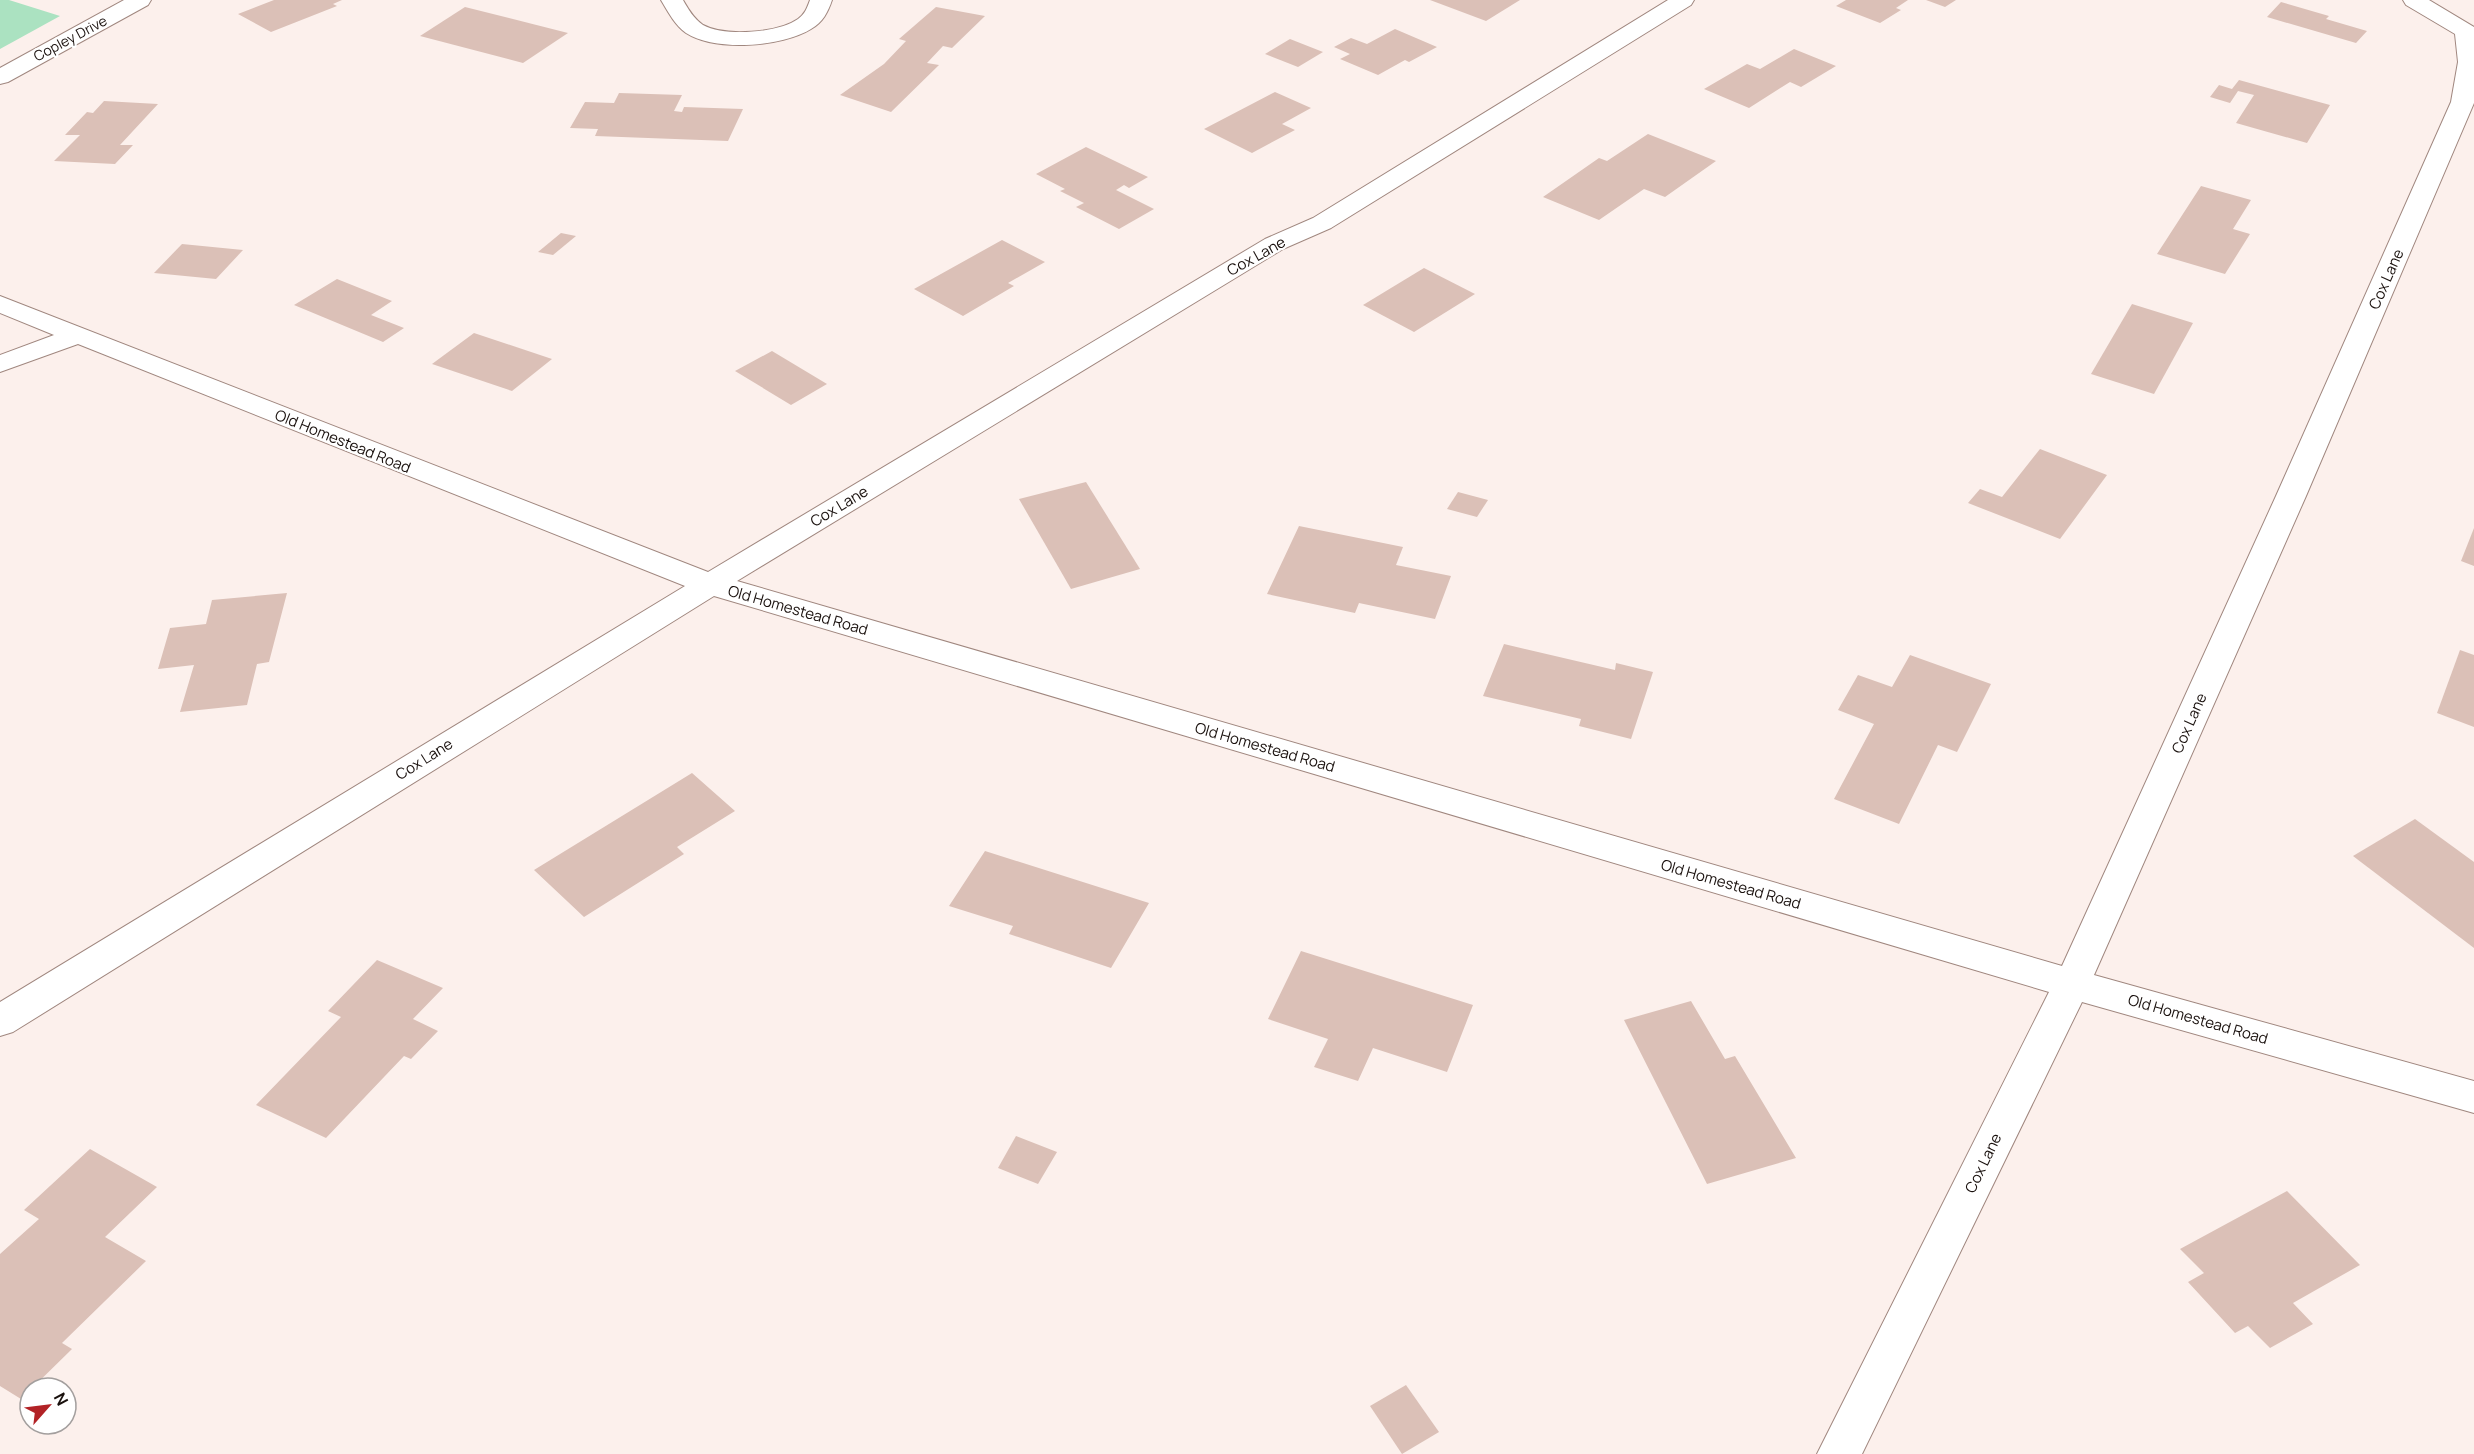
<svg xmlns="http://www.w3.org/2000/svg" width="2474" height="1454" font-family="Manrope,sans-serif">
  <style>
    .green { fill: #abe2c1 }
    .building { fill: #dbc0b7 }
    .lines { fill: none; stroke-linecap: round; stroke-linejoin: round }
    .street-casing { stroke: #a0877f; stroke-width: 2 }
    .street { fill: #fff; fill-rule: evenodd }
    .labels { text-anchor: middle; dominant-baseline: central; stroke-width: 4.5; stroke-linejoin: round; paint-order: stroke }
    .far-street-label { font-size: 14px; fill: #19100d; stroke: #fff }
    .street-label { font-size: 15px; fill: #19100d; stroke: #fff }
  </style>
  <rect width="100%" height="100%" fill="#fcf0ec"/>
  <!-- green -->
  <polygon class="green" points="0,0 9,0 60,16 0,49"/>
  <!-- building -->
  <g class="building">
    <polygon points="274,0 342,0 333,4 337,6 271,32 238,14"/>
    <polygon points="1430,0 1520,0 1486,21"/>
    <polygon points="1846,0 1908,0 1896,8 1901,10 1880,23 1836,6"/>
    <polygon points="1926,0 1956,0 1945,7"/>
    <polygon points="2281,2 2329,16 2326,19 2367,31 2356,43 2267,17"/>
    <polygon points="465,7 568,33 523,63 420,36"/>
    <polygon points="936,7 985,16 952,48 943,46 927,63 939,65 891,112 840,95 884,64 906,41 899,39"/>
    <polygon points="1395,29 1437,47 1409,62 1405,60 1378,75 1340,59 1350,54 1334,47 1351,38 1367,44"/>
    <polygon points="1290,39 1323,52 1298,67 1265,54"/>
    <polygon points="1794,49 1836,66 1801,87 1790,82 1749,108 1704,89 1747,64 1760,69"/>
    <polygon points="2239,80 2330,105 2307,143 2236,123 2254,95 2238,91 2230,103 2210,97 2219,85 2232,89"/>
    <polygon points="1275,92 1311,108 1282,124 1295,130 1252,153 1204,129"/>
    <polygon points="619,93 682,95 674,111 682,112 684,107 743,109 728,141 595,136 598,129 570,128 585,102 614,103"/>
    <polygon points="104,101 158,104 120,145 133,145 115,164 54,161 80,135 65,135 87,112 93,113"/>
    <polygon points="1648,134 1716,161 1665,197 1644,189 1599,220 1543,197 1599,158 1607,161"/>
    <polygon points="1086,147 1148,177 1129,188 1124,185 1116,190 1154,209 1119,229 1076,207 1084,203 1060,191 1065,189 1036,174"/>
    <polygon points="2201,186 2251,200 2233,229 2250,234 2225,274 2157,254"/>
    <polygon points="561,233 576,236 553,255 538,252"/>
    <polygon points="1002,240 1045,262 1008,283 1014,286 963,316 914,289"/>
    <polygon points="182,244 243,250 216,279 154,273"/>
    <polygon points="1424,268 1475,294 1414,332 1363,305"/>
    <polygon points="337,279 392,301 371,315 404,328 383,342 294,305"/>
    <polygon points="2132,304 2193,323 2154,394 2091,374"/>
    <polygon points="474,333 552,359 512,391 432,364"/>
    <polygon points="772,351 827,384 791,405 735,371"/>
    <polygon points="2040,449 2107,475 2060,539 1968,503 1980,489 2002,497"/>
    <polygon points="1086,482 1140,569 1071,589 1019,499"/>
    <polygon points="1458,492 1488,500 1477,517 1447,509"/>
    <polygon points="1299,526 1403,547 1396,565 1451,576 1435,619 1359,603 1355,613 1267,594"/>
    <polygon points="2474,528 2474,566 2461,561"/>
    <polygon points="287,593 269,662 257,664 247,705 180,712 194,665 158,669 170,628 206,624 212,600"/>
    <polygon points="1504,644 1615,670 1616,663 1653,672 1631,739 1579,726 1581,719 1483,696"/>
    <polygon points="2460,650 2474,655 2474,727 2437,713"/>
    <polygon points="1910,655 1991,684 1957,752 1938,745 1899,824 1834,799 1874,724 1838,710 1858,675 1892,687"/>
    <polygon points="692,773 735,811 677,847 684,854 584,917 534,870"/>
    <polygon points="2415,819 2474,862 2474,948 2353,856"/>
    <polygon points="985,851 1149,903 1111,968 1009,934 1013,926 949,906"/>
    <polygon points="1301,951 1473,1005 1447,1072 1373,1048 1358,1081 1314,1067 1328,1039 1268,1019"/>
    <polygon points="377,960 443,988 413,1019 438,1031 411,1059 404,1056 326,1138 256,1105 341,1017 328,1011"/>
    <polygon points="1691,1001 1725,1059 1735,1056 1796,1158 1707,1184 1624,1020"/>
    <polygon points="1016,1136 1057,1152 1038,1184 998,1168"/>
    <polygon points="90,1149 157,1187 105,1237 146,1261 62,1343 72,1349 21,1399 0,1386 0,1254 39,1219 24,1210"/>
    <polygon points="2287,1191 2360,1265 2293,1303 2313,1324 2270,1348 2248,1326 2235,1333 2188,1282 2204,1273 2180,1249"/>
    <polygon points="1406,1385 1439,1432 1402,1454 1370,1406"/>
  </g>
  <g class="lines">
    <defs>
      <g id="street">
        <polygon points="124,0 151,0 148,5 8,82 0,84 0,68"/>
        <path d="M661 0H683C688 9 694 19 703 25 725 37 778 33 798 19 805 14 807 8 810 0H832C828 12 823 22 811 29 782 47 716 52 686 33 675 25 668 12 661 0Z"/>
        <polygon points="1668,0 1694,0 1691,5 1331,228 1283,249 737,581 2062,966 2276,496 2451,102 2458,62 2455,34 2406,5 2403,0 2429,0 2474,27 2474,103 2306,496 2094,975 2474,1081 2474,1113 2082,1002 1862,1454 1817,1454 2049,992 714,596 13,1032 0,1036 0,1002 685,586 78,344 0,372 0,355 54,335 0,313 0,296 708,572 1265,239 1313,218"/>
      </g>
    </defs>
    <!-- street casing -->
    <use href="#street" class="street-casing"/>
    <!-- street -->
    <use href="#street" class="street"/>
  </g>
  <g class="labels">
    <!-- far-street labels -->
    <g class="far-street-label">
      <text transform="translate(70 38) rotate(-28)">Copley Drive</text>
    </g>
    <!-- street labels -->
    <g class="street-label">
      <text transform="translate(1256 256) rotate(-29)">Cox Lane</text>
      <text transform="translate(2386 279) rotate(-66)">Cox Lane</text>
      <text transform="translate(343 441) rotate(22)">Old Homestead Road</text>
      <text transform="translate(839 506) rotate(-31)">Cox Lane</text>
      <text transform="translate(798 610) rotate(16)">Old Homestead Road</text>
      <text transform="translate(2189 723) rotate(-66)">Cox Lane</text>
      <text transform="translate(1265 747) rotate(16)">Old Homestead Road</text>
      <text transform="translate(424 759) rotate(-32)">Cox Lane</text>
      <text transform="translate(1731 884) rotate(16)">Old Homestead Road</text>
      <text transform="translate(2198 1019) rotate(16)">Old Homestead Road</text>
      <text transform="translate(1983 1163) rotate(-64)">Cox Lane</text>
    </g>
  </g>
  <!-- north arrow -->
  <g transform="translate(48 1406) rotate(62)"><circle r="28" fill="#ffffff" stroke="#a39f9e" stroke-width="1.5"/>
  <path d="M0-4.5L10 22L0 15L-10 22Z" fill="#b22226"/>
  <text y="-9" font-size="16" font-weight="bold" text-anchor="middle" fill="#19100d">N</text>
  </g>
</svg>
